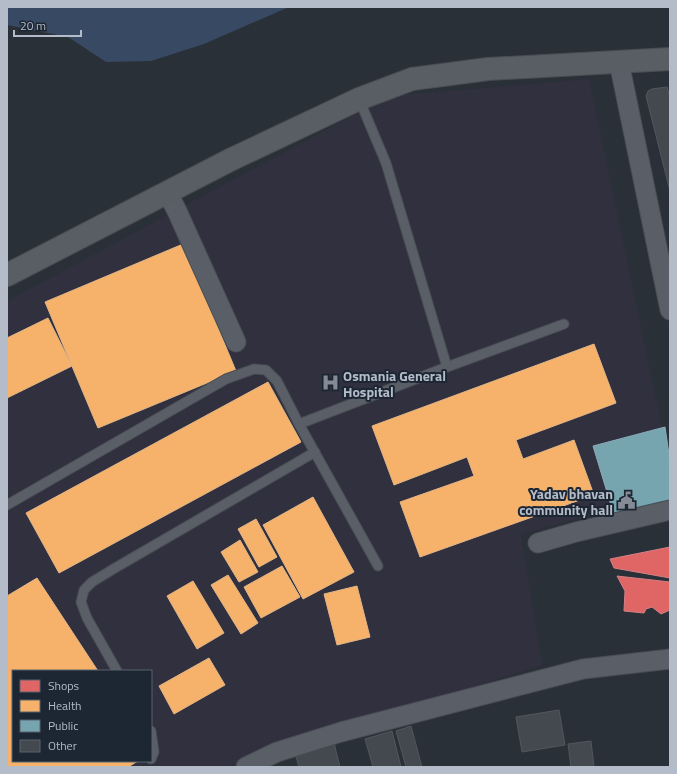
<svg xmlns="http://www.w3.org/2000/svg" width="677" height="774" font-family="'Titillium Web',sans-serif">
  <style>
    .medical { fill: #31303e; fill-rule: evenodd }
    .water { fill: #384963 }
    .shops { fill: #e06666; stroke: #d38084 }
    .health { fill: #f6b26b; stroke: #e2b587 }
    .public { fill: #76a5af; stroke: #89acb7 }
    .building { fill: #444950; stroke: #52575f }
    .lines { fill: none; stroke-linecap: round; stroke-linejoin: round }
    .service-casing { stroke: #484c53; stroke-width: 11 }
    .minor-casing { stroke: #484c53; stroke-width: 21 }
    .secondary-casing { stroke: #484c53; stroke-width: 24 }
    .service { stroke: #5a5e66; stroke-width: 9 }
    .minor { stroke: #5a5e66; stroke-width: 19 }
    .secondary { stroke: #595d64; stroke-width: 22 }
    .labels { text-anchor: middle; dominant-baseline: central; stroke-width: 4; stroke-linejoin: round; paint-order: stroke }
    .poi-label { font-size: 14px; font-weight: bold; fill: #b4bcc9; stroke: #1d2633; text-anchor: start }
  </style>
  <rect width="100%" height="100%" fill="#2a3038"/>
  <!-- medical -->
  <path class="medical" d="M589 79 670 465V495L521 534 542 665 226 767H7V301L389 96ZM13 671H151V761H13Z"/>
  <!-- water -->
  <polygon class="water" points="7,7 289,7 204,44 151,61 106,62 68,37 7,25"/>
  <!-- shops -->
  <g class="shops">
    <polygon points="670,547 670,578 614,568 610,559"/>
    <polygon points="617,576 670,582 670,610 661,614 652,607 646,609 644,613 624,611 625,591"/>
  </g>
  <!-- health -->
  <g class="health">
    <polygon points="183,244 236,371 98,428 45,302"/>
    <polygon points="48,318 72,366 7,398 7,338"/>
    <polygon points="594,344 616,403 516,440 523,459 574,440 594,495 420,557 400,502 474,476 467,457 394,485 372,426"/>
    <polygon points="268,382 301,442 59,573 26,513"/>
    <polygon points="313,497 354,572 303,599 263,525"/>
    <polygon points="256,519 277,557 259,567 238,529"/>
    <polygon points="240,540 258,572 239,582 221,552"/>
    <polygon points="282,566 300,597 261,618 244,587"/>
    <polygon points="228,575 258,623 241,634 211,585"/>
    <polygon points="37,578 98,671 13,671 13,761 138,761 128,767 7,767 7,596"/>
    <polygon points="193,581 224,633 197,649 167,596"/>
    <polygon points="357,586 370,637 337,645 324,594"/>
    <polygon points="209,658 225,685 174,714 159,686"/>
  </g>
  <!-- public -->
  <polygon class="public" points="665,427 670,461 670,503 614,515 593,446"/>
  <!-- building -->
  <g class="building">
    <polygon points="667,87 670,97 670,191 646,96 648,91 652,89"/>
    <polygon points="559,710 565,745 522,752 516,717"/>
    <polygon points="411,726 422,767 406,767 396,731"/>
    <polygon points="392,731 401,767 373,767 365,739"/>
    <polygon points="591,741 594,767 571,767 568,744"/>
    <polygon points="334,743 340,767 299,767 295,753"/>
  </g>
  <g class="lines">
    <defs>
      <g id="service">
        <polyline points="359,99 386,163 447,367"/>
        <polyline points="299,424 447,367 564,324"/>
        <polyline points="7,505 226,379 254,369 266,370 277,381 299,424 378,566"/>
        <polyline points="117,671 87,618 81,602 84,590 92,582 115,568 315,452"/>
        <polyline points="151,731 154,752 151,759"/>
      </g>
      <g id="minor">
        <polyline points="619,62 670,310"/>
        <polyline points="167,192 177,211 236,342"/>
        <polyline points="538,543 576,532 670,510"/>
        <polyline points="246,767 277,752 341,732 583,669 670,659"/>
      </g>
      <polyline id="secondary" points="7,275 232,159 359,99 412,79 488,69 670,59"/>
    </defs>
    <!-- service casing -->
    <use href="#service" class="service-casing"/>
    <!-- minor casing -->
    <use href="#minor" class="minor-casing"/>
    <!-- secondary casing -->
    <use href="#secondary" class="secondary-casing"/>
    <!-- service -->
    <use href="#service" class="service"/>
    <!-- minor -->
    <use href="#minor" class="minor"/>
    <!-- secondary -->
    <use href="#secondary" class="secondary"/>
  </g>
  <!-- icons -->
  <defs>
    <symbol id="hospital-bare" viewBox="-9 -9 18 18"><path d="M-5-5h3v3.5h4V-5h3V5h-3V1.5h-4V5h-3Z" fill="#848b96" stroke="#1d2633" stroke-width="2.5" paint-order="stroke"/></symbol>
    <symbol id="civic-bare" viewBox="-9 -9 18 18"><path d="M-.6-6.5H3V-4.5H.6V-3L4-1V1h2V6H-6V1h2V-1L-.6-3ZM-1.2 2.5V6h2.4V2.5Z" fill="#848b96" stroke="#1d2633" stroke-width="2.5" paint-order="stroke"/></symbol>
  </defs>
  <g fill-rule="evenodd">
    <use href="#hospital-bare" x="318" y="370" width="25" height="25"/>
    <use href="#civic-bare" x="614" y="488" width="25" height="25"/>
  </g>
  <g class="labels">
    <!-- poi labels -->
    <g class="poi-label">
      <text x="343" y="375">Osmania General<tspan x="343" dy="16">Hospital</tspan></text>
      <text x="613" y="493" text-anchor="end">Yadav bhavan<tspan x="613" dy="16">community hall</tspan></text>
    </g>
  </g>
  <!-- border -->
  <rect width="677" height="774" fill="none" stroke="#b4bcc9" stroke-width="16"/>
  <!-- legend -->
  <rect x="12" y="670" width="140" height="92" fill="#1d2633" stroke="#59626f"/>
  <rect x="20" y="680" width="20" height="12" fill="#e06666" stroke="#59626f"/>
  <text x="48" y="690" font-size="12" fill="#b4bcc9">Shops</text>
  <rect x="20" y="700" width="20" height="12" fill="#f6b26b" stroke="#59626f"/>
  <text x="48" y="710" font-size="12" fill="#b4bcc9">Health</text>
  <rect x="20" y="720" width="20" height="12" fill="#76a5af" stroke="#59626f"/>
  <text x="48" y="730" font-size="12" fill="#b4bcc9">Public</text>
  <rect x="20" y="740" width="20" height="12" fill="#444950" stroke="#59626f"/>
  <text x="48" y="750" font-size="12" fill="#b4bcc9">Other</text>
  <!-- scale -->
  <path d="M14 30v6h67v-6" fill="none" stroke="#b4bcc9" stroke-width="2"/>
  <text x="20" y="30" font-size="12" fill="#b4bcc9" stroke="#1d2633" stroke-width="3" paint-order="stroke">20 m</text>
</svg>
